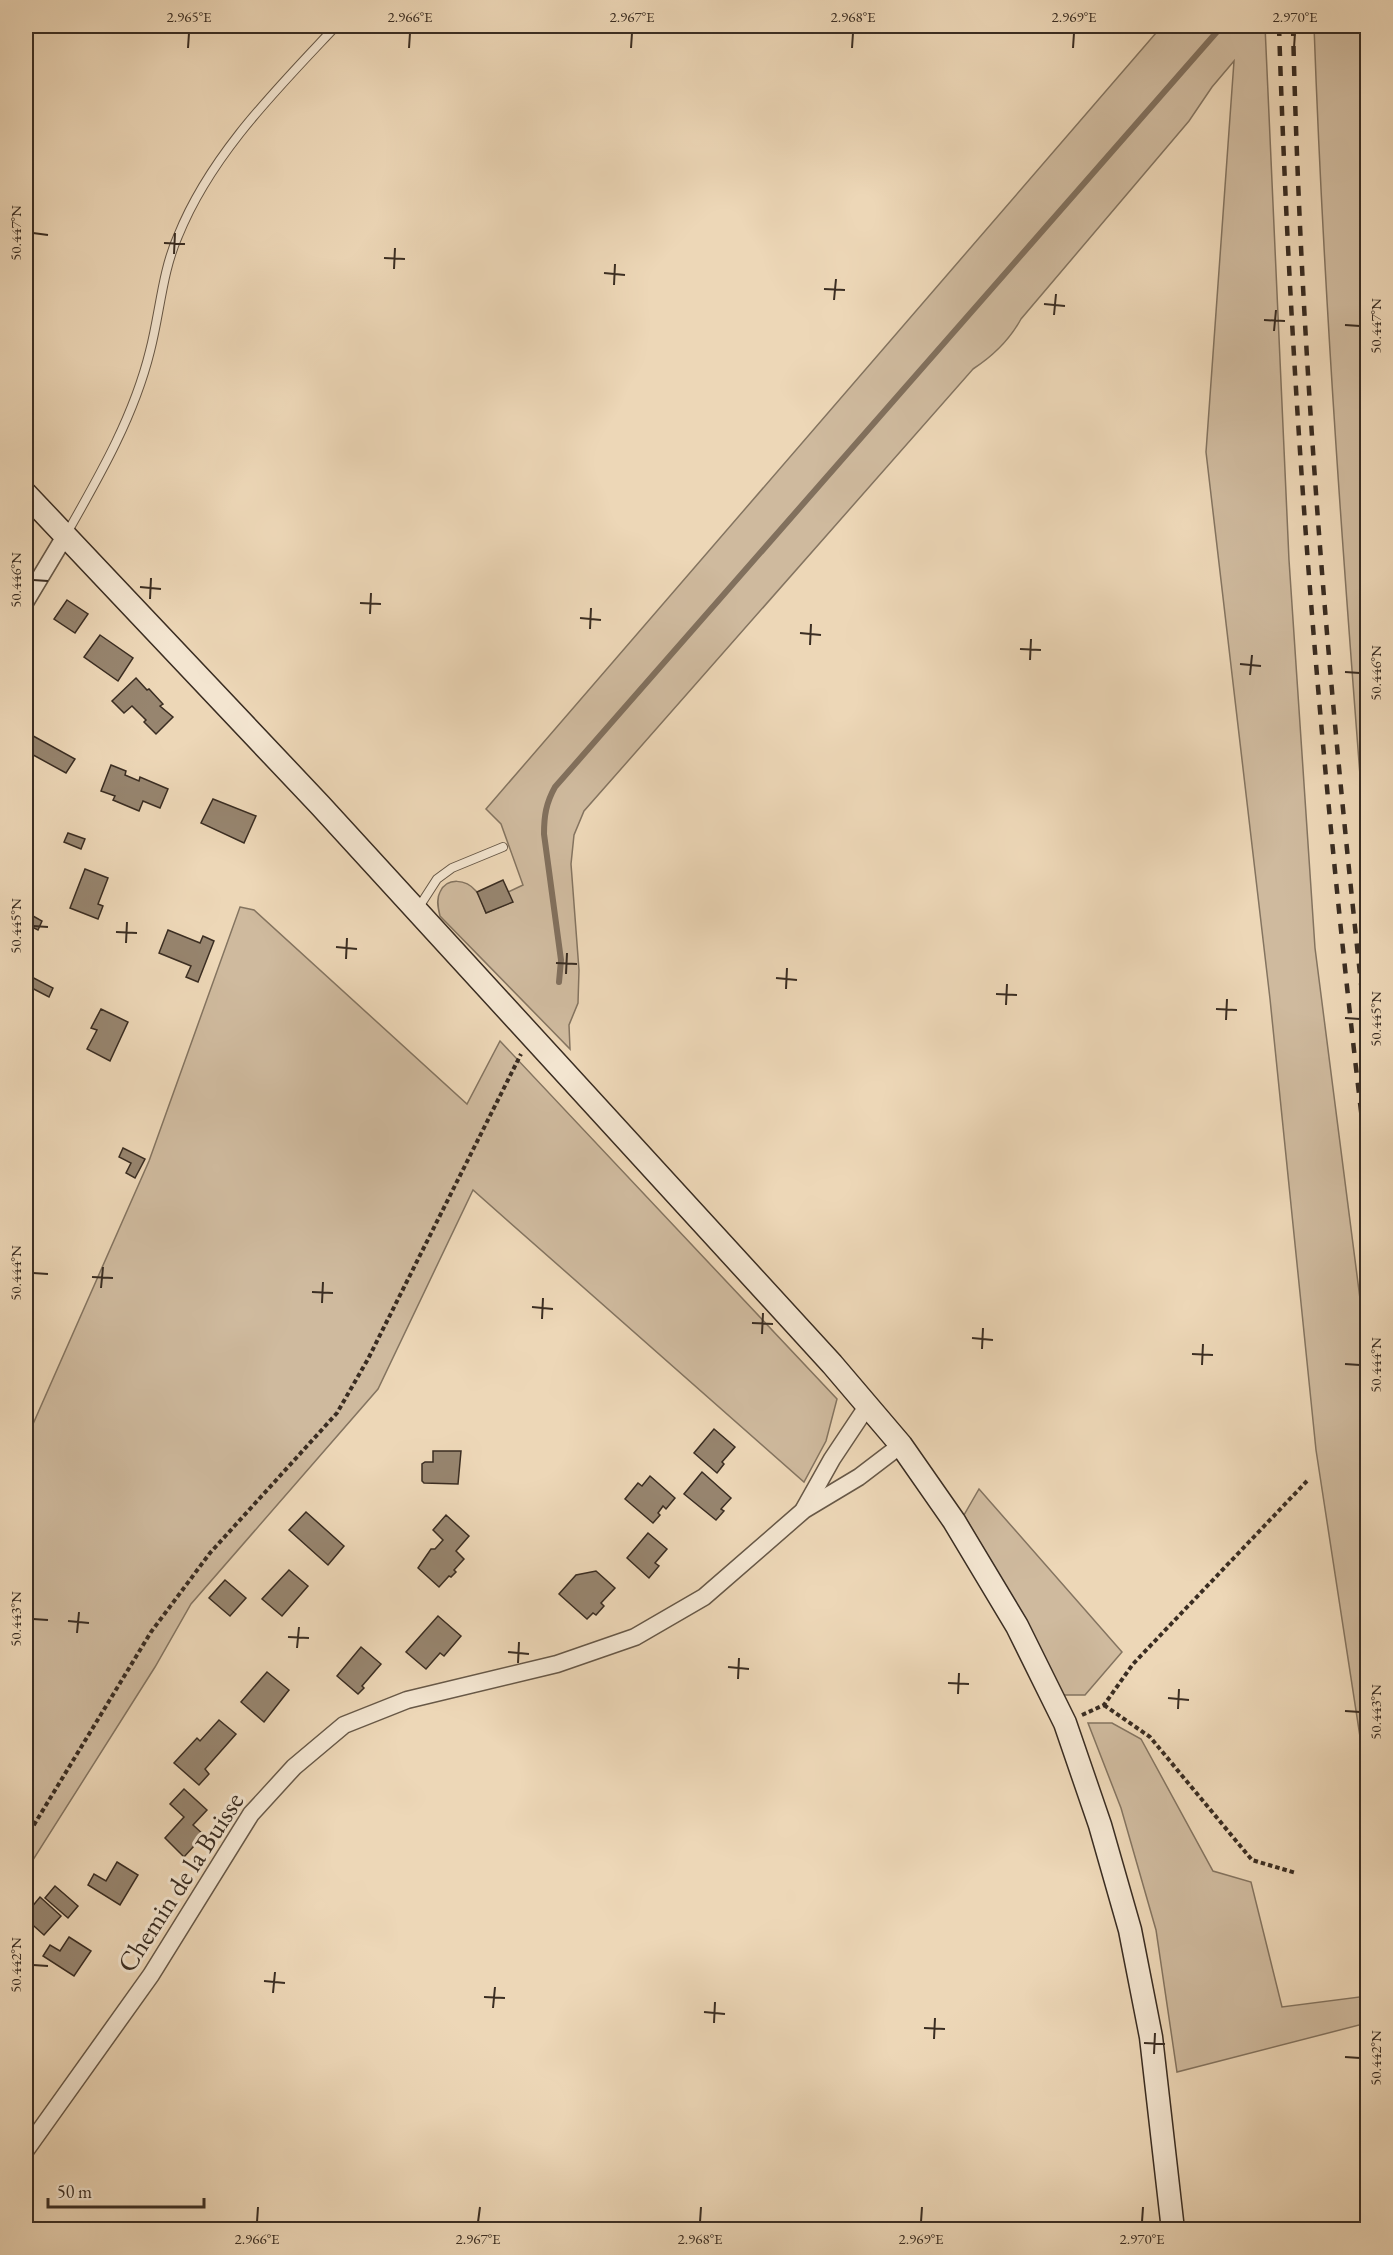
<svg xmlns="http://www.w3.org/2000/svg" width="1393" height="2255" font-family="'EB Garamond',serif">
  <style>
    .green { fill: #cfba9e; stroke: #847460; stroke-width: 1.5 }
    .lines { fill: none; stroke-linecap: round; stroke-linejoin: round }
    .stream { stroke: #81705d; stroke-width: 6 }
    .building { fill: #97856f; stroke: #3a2d22; stroke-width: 1.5 }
    .lane-casing { stroke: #675847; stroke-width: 10 }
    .street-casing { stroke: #675847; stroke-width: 19 }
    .secondary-casing { stroke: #3a2d22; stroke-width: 25 }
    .path { stroke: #3a2d22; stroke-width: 4; stroke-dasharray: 4.5 3; stroke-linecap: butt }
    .lane { stroke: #f3e5d0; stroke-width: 8 }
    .street { stroke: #f3e5d0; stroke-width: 16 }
    .secondary { stroke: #f3e5d0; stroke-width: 22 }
    .rail { stroke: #3a2d22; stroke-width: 4.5; stroke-dasharray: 10 10; stroke-linecap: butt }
    .ticks { fill: none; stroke: #3a2d22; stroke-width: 2 }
    .labels { text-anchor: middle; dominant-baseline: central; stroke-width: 6; stroke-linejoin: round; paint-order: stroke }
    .street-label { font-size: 27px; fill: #3a2d22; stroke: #f3e5d0 }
    .neatline { fill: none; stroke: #3a2d22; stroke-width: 2 }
    .ticks-label { font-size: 15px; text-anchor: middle; fill: #3a2d22 }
  </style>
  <rect width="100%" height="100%" fill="#edd7b7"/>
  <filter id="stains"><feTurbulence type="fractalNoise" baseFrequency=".00333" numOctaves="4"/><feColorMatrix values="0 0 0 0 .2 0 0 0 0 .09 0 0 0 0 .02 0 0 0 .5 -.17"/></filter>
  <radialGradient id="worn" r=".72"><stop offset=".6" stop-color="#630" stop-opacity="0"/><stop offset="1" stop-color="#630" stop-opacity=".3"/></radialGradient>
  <!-- green -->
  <g class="green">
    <path d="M1162 26H1265L1289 560 1315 948 1368 1361 1367 1774 1361 1743 1316 1450 1270 999 1206 452 1234 61 1212 87 1189 121 1021 319C1009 341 993 356 973 369L584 811 574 835 571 864 579 970 578 1003 569 1025 570 1049 440 916C438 908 436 899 440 892 447 877 466 879 476 891 481 897 483 906 486 913L512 902 508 892 523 885 501 824 486 809Z"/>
    <path d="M1314 26H1367V865C1345 585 1324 306 1314 26Z"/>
    <polygon points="240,907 254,910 467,1104 500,1041 837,1399 826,1441 804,1482 473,1190 378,1389 191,1604 155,1667 26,1871 26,1440 149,1161"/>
    <polygon points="979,1489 1122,1652 1085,1695 1063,1695 1027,1623 964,1515"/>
    <polygon points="1088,1723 1112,1723 1141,1739 1213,1871 1251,1882 1282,2007 1367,1996 1367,2023 1177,2072 1156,1930 1121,1808"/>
  </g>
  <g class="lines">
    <!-- stream -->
    <path class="stream" d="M559 982 561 960 544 834C544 816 546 803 555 787L1222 26"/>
  </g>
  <!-- building -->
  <g class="building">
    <polygon points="67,600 88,614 75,633 54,619"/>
    <polygon points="100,635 133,658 118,681 84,657"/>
    <polygon points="136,678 147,690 149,689 163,704 160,706 173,717 156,734 144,722 146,720 132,706 124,713 112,701"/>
    <polygon points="26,732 75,759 66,773 26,751"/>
    <polygon points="111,765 126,771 125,775 139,781 140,777 168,789 160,808 143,801 139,811 113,800 115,796 101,791"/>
    <polygon points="213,799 256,816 244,843 201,823"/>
    <polygon points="68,833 85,839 81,849 64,842"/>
    <polygon points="85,869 108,878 98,904 103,906 98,919 70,908"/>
    <polygon points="503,880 513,902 486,913 477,892"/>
    <polygon points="26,912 42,921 38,930 26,924"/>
    <polygon points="168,930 200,943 203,936 214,941 198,982 186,977 191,966 159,953"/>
    <polygon points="26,974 53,988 49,997 26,985"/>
    <polygon points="101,1009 128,1022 110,1061 87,1049 97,1030 91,1028"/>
    <polygon points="123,1148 145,1159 135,1178 126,1173 131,1163 119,1157"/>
    <polygon points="714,1429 735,1447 722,1462 724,1464 717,1473 694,1453"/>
    <polygon points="433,1451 461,1451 458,1484 424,1483 422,1481 422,1464 425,1462 433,1462"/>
    <polygon points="702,1472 731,1498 721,1509 724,1511 716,1520 684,1494"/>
    <polygon points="650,1476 675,1498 666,1509 663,1506 658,1513 660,1515 653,1523 625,1499 638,1483 642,1486"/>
    <polygon points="306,1512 344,1546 328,1565 289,1530"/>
    <polygon points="446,1515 469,1536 456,1551 464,1559 454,1570 456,1572 451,1577 449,1576 439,1587 418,1568 431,1549 435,1549 443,1540 433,1530"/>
    <polygon points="648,1533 667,1549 655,1563 659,1566 649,1578 627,1558"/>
    <polygon points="289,1570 308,1586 282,1616 262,1599"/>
    <polygon points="596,1571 615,1588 601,1603 604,1606 596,1615 593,1613 587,1619 559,1594 576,1575"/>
    <polygon points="225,1580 246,1598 230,1616 209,1598"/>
    <polygon points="438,1616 461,1636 444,1656 440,1653 426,1669 406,1652"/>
    <polygon points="361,1647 381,1664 362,1686 364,1688 358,1694 337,1676"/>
    <polygon points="267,1672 289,1690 264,1722 241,1702"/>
    <polygon points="219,1720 236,1734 205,1769 209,1774 199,1785 174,1763 197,1738 200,1741"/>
    <polygon points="184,1789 207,1810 193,1825 204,1835 184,1857 165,1838 184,1817 170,1804"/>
    <polygon points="117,1862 138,1875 120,1905 88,1885 94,1874 106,1881"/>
    <polygon points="55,1886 78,1906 68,1918 45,1898"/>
    <polygon points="40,1897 61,1916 44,1935 26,1919 26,1914"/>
    <polygon points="69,1937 91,1951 74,1976 43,1956 50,1945 60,1951"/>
  </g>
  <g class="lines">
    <defs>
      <g id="lane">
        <path d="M67 533C100 475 134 416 150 351 160 313 162 272 178 236 211 154 277 89 336 26"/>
        <polyline points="417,910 437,879 452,868 503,847"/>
      </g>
      <g id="street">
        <polyline points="26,601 65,536"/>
        <polyline points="804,1509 832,1459 868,1405"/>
        <polyline points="26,2150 151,1975 251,1814 294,1767 344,1725 407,1700 557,1664 635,1637 704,1597 804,1510 859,1477 901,1445"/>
      </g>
      <polyline id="secondary" points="26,494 320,805 832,1364 901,1445 954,1521 1017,1626 1065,1723 1100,1825 1130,1930 1151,2037 1173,2230"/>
    </defs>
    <!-- lane casing -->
    <use href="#lane" class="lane-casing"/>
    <!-- street casing -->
    <use href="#street" class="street-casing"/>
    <!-- secondary casing -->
    <use href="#secondary" class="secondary-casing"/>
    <!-- path -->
    <g class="path">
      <polyline points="1104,1705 1150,1737 1252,1860 1296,1873"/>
      <polyline points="1082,1715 1104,1705 1133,1664 1307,1481"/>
      <polyline points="26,1838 151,1632 210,1553 337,1413 368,1359 521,1054"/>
    </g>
    <!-- lane -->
    <use href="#lane" class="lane"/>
    <!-- street -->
    <use href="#street" class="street"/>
    <!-- secondary -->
    <use href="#secondary" class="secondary"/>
    <!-- rail -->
    <g class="rail">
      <path d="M1279 26C1291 408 1322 790 1368 1170"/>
      <path d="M1293 26C1301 367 1330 707 1368 1047"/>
    </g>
  </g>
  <!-- ticks -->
  <path class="ticks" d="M188 48 189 33M409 48 410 33M631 48 632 33M852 48 853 33M1073 48 1074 33M1294 48 1295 33M33 233 48 235M164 243 185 244M174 254 175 233M384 258 405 259M394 269 395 248M604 273 625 275M614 285 615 264M824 289 845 290M834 300 836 279M1044 304 1065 306M1054 315 1056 294M1264 320 1285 321M1345 325 1360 326M1274 331 1276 310M33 580 48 581M140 587 161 589M150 599 151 578M360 603 381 604M370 614 371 593M580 618 601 620M590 629 591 608M800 633 821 635M810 645 811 624M1020 649 1041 650M1030 660 1031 639M1240 664 1261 666M1345 672 1360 673M1250 675 1252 655M33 926 48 927M116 932 137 933M126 943 127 922M336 947 357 949M346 959 347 938M556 963 577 964M566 974 567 953M776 978 797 980M786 989 787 968M996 994 1017 995M1006 1005 1007 984M1216 1009 1237 1010M1345 1018 1360 1019M1226 1020 1227 999M33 1273 48 1274M92 1277 113 1278M101 1288 103 1267M312 1292 333 1293M322 1303 323 1282M532 1307 553 1309M542 1319 543 1298M752 1323 773 1324M762 1334 763 1313M972 1338 993 1340M982 1349 983 1328M1192 1354 1213 1355M1345 1364 1360 1365M1202 1365 1203 1344M33 1619 48 1620M68 1621 89 1623M77 1633 79 1612M288 1637 309 1638M297 1648 299 1627M508 1652 529 1654M518 1663 519 1642M728 1667 749 1669M738 1679 739 1658M948 1683 969 1684M958 1694 959 1673M1168 1698 1189 1700M1178 1709 1179 1689M1345 1711 1360 1712M33 1965 48 1966M264 1981 285 1983M273 1993 275 1972M484 1997 505 1998M493 2008 495 1987M704 2012 725 2014M714 2023 715 2002M924 2028 945 2029M934 2039 935 2018M1144 2043 1165 2044M1154 2054 1155 2033M1345 2057 1360 2058M257 2222 258 2207M478 2222 480 2207M700 2222 701 2207M921 2222 922 2207M1142 2222 1143 2207"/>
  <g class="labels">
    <!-- street labels -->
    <g class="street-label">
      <text transform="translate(180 1882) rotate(-57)">Chemin de la Buisse</text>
    </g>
  </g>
  <!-- margin -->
  <rect width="1393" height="2255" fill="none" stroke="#edd7b7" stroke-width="66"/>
  <!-- scale -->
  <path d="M48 2198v9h156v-9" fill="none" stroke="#3a2d22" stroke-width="3"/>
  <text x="57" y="2198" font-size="18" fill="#3a2d22" stroke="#f3e5d0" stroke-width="4.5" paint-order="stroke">50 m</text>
  <rect x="33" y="33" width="1327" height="2189" class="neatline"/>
  <g class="ticks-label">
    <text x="189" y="22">2.965°E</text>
    <text x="410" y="22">2.966°E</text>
    <text x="632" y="22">2.967°E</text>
    <text x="853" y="22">2.968°E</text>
    <text x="1074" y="22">2.969°E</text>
    <text x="1295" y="22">2.970°E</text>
    <text transform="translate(16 233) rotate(-90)" y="5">50.447°N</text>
    <text transform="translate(1376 326) rotate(-90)" y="5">50.447°N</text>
    <text transform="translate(16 580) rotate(-90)" y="5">50.446°N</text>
    <text transform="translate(1376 673) rotate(-90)" y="5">50.446°N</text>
    <text transform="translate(16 926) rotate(-90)" y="5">50.445°N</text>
    <text transform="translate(1376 1019) rotate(-90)" y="5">50.445°N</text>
    <text transform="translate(16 1273) rotate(-90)" y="5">50.444°N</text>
    <text transform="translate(1376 1365) rotate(-90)" y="5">50.444°N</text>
    <text transform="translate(16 1619) rotate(-90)" y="5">50.443°N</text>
    <text transform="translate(1376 1712) rotate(-90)" y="5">50.443°N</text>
    <text transform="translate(16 1965) rotate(-90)" y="5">50.442°N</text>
    <text transform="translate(1376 2058) rotate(-90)" y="5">50.442°N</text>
    <text x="257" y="2244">2.966°E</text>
    <text x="478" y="2244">2.967°E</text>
    <text x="700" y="2244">2.968°E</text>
    <text x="921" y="2244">2.969°E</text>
    <text x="1142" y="2244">2.970°E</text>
  </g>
  <rect width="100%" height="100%" filter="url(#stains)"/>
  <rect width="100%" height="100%" fill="url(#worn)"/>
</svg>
